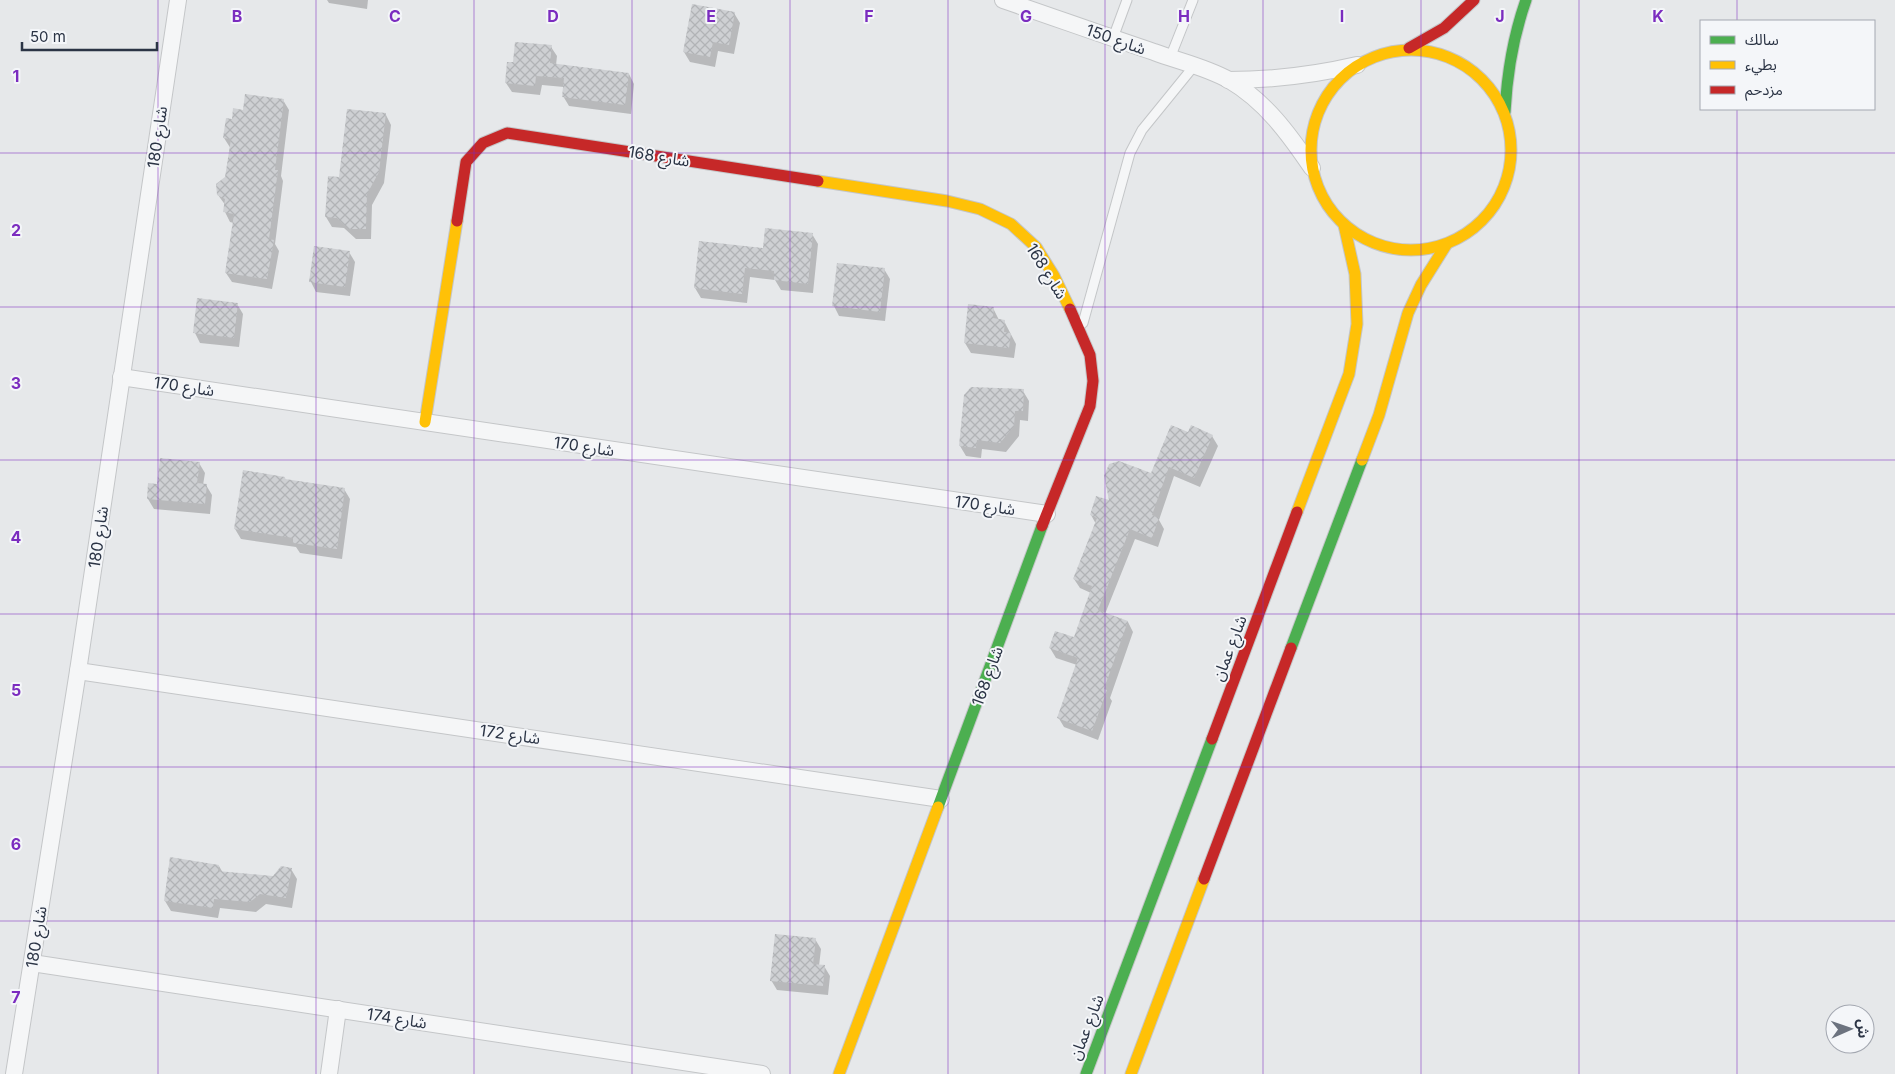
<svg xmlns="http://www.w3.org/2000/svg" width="1895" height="1074" font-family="Inter,'Noto Sans Arabic',sans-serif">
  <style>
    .shadow { fill: #0003 }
    .building { fill: url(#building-cross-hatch) }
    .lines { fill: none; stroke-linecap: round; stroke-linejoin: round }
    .lane-casing { stroke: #c4c6c8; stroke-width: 11 }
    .street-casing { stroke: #c4c6c8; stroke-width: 18 }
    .fast-casing { stroke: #c4c6c8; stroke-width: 13 }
    .slow-casing { stroke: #c4c6c8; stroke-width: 13 }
    .jam-casing { stroke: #c4c6c8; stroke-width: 13 }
    .lane { stroke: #f5f6f7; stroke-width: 9 }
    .street { stroke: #f5f6f7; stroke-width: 16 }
    .fast { stroke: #4caf50; stroke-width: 11 }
    .slow { stroke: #ffc107; stroke-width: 11 }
    .jam { stroke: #c62828; stroke-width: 11 }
    .grid { fill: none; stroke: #7b2cbf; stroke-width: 1; stroke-opacity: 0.55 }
    .labels { text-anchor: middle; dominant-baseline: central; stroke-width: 4; stroke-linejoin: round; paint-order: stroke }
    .street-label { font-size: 16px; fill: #2b3445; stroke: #f4f6f9 }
    .grid-label { font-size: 16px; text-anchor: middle; font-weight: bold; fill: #7b2cbf; stroke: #f4f6f9; stroke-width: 4; stroke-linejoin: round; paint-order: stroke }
  </style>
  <defs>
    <pattern id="building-cross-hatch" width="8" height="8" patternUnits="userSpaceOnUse" patternTransform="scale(1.25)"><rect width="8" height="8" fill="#ced0d3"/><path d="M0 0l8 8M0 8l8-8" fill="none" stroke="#b1b3b6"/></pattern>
  </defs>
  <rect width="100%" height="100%" fill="#e6e8ea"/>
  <!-- shadow -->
  <g class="shadow">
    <polygon points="327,0 368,0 367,9 329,3"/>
    <polygon points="734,13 740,23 734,54 718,51 715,67 690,62 684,52"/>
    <polygon points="551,47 557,56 556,65 629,74 634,84 631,114 569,106 563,96 564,87 542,85 540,95 512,92 506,83 514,64"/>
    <polygon points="283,100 289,110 281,176 283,181 275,244 279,251 272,289 232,282 226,273 234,223 230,222 225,212 226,206 218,195 227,178 231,149 224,138 233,121 244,111"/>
    <polygon points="386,115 391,125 384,183 372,205 371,239 356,239 344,228 332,227 326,217 340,178"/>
    <polygon points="812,234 818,244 813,293 781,290 775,280 750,277 747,303 701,298 695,288 764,250"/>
    <polygon points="349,252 355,262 350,296 316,292 311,282"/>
    <polygon points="884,269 890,279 885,321 839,316 834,306"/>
    <polygon points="237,304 243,314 239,347 200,343 195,333"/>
    <polygon points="969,305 993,308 999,320 1004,321 1016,344 1014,358 971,353 965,343"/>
    <polygon points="1023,391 1029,401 1028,421 1020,420 1019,436 1006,452 982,449 981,458 966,456 960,446"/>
    <polygon points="1189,434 1212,436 1218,446 1200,487 1174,476 1159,520 1164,529 1158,547 1135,539 1105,614 1128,622 1133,632 1110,698 1112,701 1098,740 1064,727 1058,717 1077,665 1056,658 1050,648 1075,639 1091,593 1080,588 1074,579 1096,524 1091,515 1151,474"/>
    <polygon points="199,463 205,473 203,485 206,485 212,495 210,514 154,509 148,499 158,486"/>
    <polygon points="285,478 286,481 344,489 350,499 342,559 300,553 296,547 241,539 235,529"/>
    <polygon points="219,866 223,873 273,877 291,869 297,879 292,908 266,904 256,912 220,908 218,918 171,911 165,901"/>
    <polygon points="815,939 821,949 819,966 824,966 830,976 828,995 777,990 771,980"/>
  </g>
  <!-- building -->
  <g class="building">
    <polygon points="692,4 735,12 729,45 713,42 710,57 683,52"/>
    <polygon points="515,42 552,45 550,63 629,73 625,105 562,97 564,78 536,76 535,86 505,83 507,62 513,62"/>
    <polygon points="245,94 284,99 275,170 278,170 269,239 274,240 267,279 225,273 234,214 223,212 225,199 217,195 216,184 225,177 231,139 223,138 226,118 232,119 233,108 243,110"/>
    <polygon points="347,109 386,113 379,172 367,194 366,229 349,229 337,218 325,217 328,176 339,177"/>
    <polygon points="765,228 813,233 808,284 774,280 774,271 745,268 742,294 694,288 699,241 763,248"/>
    <polygon points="314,246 350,251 345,287 309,282"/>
    <polygon points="837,263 885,268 880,312 832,306"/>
    <polygon points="197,298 238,303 234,338 193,333"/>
    <polygon points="968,304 994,307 993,318 1005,320 1004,332 1011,333 1009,348 964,343"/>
    <polygon points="971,387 1024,389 1023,411 1015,411 1014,426 1000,443 977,440 976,448 959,446 964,395"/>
    <polygon points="1171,425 1188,432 1191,425 1213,435 1194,478 1169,467 1152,515 1159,518 1152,538 1130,529 1098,610 1128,621 1104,689 1107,690 1092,731 1057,718 1078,658 1049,648 1055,631 1074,637 1092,586 1073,579 1097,518 1090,515 1096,496 1109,500 1104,476 1109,464 1119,461 1151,473"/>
    <polygon points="160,458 200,462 197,483 207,484 205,504 147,499 148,483 157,484"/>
    <polygon points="243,470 285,477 285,479 345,488 337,549 293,543 293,538 234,529"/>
    <polygon points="170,857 219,865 218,871 273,876 281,866 292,868 286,898 260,894 250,902 214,899 213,908 164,901"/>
    <polygon points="775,934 816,938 813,964 825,965 823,986 770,981"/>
  </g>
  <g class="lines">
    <defs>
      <g id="lane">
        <polyline points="1113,38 1127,0"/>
        <polyline points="1170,58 1193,0"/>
        <polyline points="1083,323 1130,153 1142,130 1194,66"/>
      </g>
      <g id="street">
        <path d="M1003 0C1053 17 1103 35 1154 52 1178 61 1206 67 1229 80 1265 101 1289 134 1312 168"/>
        <path d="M1228 80C1273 80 1314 75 1357 65"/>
        <polyline points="121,377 1047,514"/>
        <polyline points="78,671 941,799"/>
        <polyline points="32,963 762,1074"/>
        <polyline points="14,1074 78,671 178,0"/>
        <polyline points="329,1074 338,1009"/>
      </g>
      <g id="fast">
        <path d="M1505 112C1507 73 1513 37 1526 0"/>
        <polyline points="1291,648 1362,460"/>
        <polyline points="938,807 1042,526"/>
        <polyline points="1086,1074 1212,739"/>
      </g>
      <g id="slow">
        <circle cx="1411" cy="150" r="100"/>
        <polyline points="818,181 947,201 980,209 1011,224 1036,247 1054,276 1070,309"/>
        <polyline points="425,422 457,221"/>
        <polyline points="1362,460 1379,415 1408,313 1421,285 1446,245"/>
        <polyline points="1297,512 1349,374 1357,324 1355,274 1344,225"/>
        <polyline points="839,1074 938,807"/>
        <polyline points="1131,1074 1204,879"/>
      </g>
      <g id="jam">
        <polyline points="1409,48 1444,28 1474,0"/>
        <polyline points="457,221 466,162 483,143 507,133 818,181"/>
        <polyline points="1042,526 1090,406 1093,381 1090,355 1070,309"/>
        <polyline points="1212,739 1297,512"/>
        <polyline points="1204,879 1291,648"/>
      </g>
    </defs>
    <!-- lane casing -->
    <use href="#lane" class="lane-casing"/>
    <!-- street casing -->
    <use href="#street" class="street-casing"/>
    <!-- fast casing -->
    <use href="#fast" class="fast-casing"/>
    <!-- slow casing -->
    <use href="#slow" class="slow-casing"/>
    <!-- jam casing -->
    <use href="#jam" class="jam-casing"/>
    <!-- lane -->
    <use href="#lane" class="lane"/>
    <!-- street -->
    <use href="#street" class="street"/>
    <!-- fast -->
    <use href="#fast" class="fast"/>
    <!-- slow -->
    <use href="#slow" class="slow"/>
    <!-- jam -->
    <use href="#jam" class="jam"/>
  </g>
  <!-- grid -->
  <path class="grid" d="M158 0V1074M316 0V1074M474 0V1074M632 0V1074M790 0V1074M948 0V1074M1105 0V1074M1263 0V1074M1421 0V1074M1579 0V1074M1737 0V21M1737 109V1074M0 153H1895M0 307H1895M0 460H1895M0 614H1895M0 767H1895M0 921H1895"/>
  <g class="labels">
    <!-- street labels -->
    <g class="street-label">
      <text transform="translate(1116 39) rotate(19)">شارع 150</text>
      <text transform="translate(157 137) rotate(-82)">شارع 180</text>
      <text transform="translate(659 156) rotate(9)">شارع 168</text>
      <text transform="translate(1047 271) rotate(58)">شارع 168</text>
      <text transform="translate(184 386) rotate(8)">شارع 170</text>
      <text transform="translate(584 446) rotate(8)">شارع 170</text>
      <text transform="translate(985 505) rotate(8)">شارع 170</text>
      <text transform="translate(98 537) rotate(-82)">شارع 180</text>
      <text transform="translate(1229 648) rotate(-69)">شارع عمان</text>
      <text transform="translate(987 676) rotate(-70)">شارع 168</text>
      <text transform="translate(510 734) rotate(8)">شارع 172</text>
      <text transform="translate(36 937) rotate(-81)">شارع 180</text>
      <text transform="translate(397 1018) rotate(9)">شارع 174</text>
      <text transform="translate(1086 1027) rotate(-69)">شارع عمان</text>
    </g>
  </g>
  <g class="grid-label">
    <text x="237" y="22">B</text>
    <text x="395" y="22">C</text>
    <text x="553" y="22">D</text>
    <text x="711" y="22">E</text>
    <text x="869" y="22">F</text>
    <text x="1026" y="22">G</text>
    <text x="1184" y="22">H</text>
    <text x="1342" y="22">I</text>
    <text x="1500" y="22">J</text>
    <text x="1658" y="22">K</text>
    <text x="16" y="82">1</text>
    <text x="16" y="236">2</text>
    <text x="16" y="389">3</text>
    <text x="16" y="543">4</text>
    <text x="16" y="696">5</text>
    <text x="16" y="850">6</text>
    <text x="16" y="1003">7</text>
  </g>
  <!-- legend -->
  <rect x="1700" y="20" width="175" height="90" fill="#f4f6f9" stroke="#a4a8b1"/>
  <rect x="1710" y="36" width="25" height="8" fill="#4caf50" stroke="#a4a8b1"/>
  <text x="1745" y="45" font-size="15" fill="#2b3445">سالك</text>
  <rect x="1710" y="61" width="25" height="8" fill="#ffc107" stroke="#a4a8b1"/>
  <text x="1745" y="70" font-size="15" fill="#2b3445">بطيء</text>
  <rect x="1710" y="86" width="25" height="8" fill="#c62828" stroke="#a4a8b1"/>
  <text x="1745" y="95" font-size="15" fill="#2b3445">مزدحم</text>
  <!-- north arrow -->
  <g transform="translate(1850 1029) rotate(88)"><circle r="24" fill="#f4f6f9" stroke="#a4a8b1"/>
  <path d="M0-4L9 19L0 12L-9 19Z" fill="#6c737f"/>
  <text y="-8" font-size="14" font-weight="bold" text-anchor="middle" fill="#2b3445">ش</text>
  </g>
  <!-- scale -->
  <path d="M22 42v8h135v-8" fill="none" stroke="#2b3445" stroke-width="2.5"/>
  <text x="30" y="42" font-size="15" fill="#2b3445" stroke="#f4f6f9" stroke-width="4" paint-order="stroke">50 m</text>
</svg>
